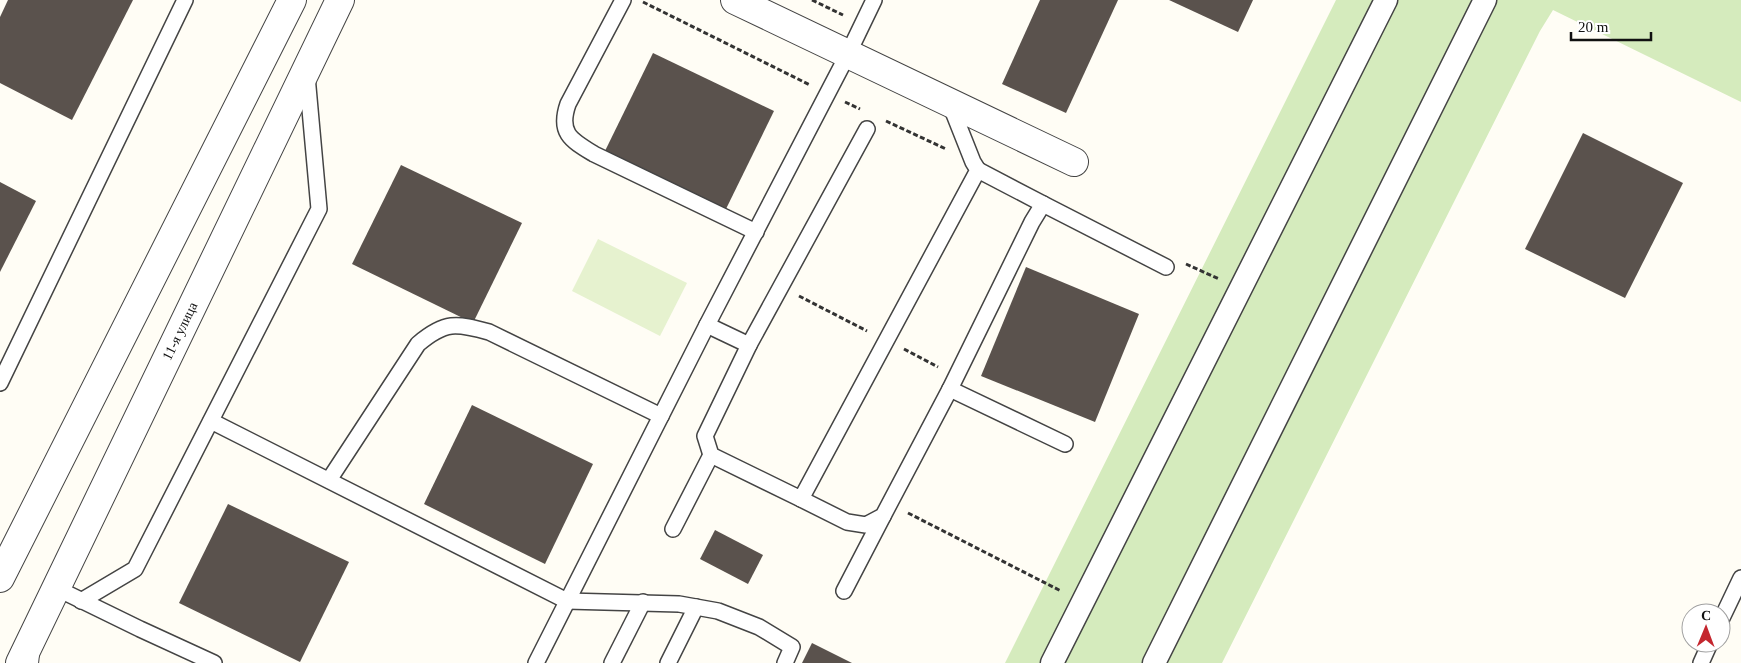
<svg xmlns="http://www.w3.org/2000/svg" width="1741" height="663" font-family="Georgia,serif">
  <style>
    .green { fill: #d5ebbd }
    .pitch { fill: #e6f2cf }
    .building { fill: #5a524d }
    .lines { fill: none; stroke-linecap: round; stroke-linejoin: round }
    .service-casing { stroke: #444; stroke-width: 18 }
    .pedestrian-casing { stroke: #444; stroke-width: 25 }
    .minor-casing { stroke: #444; stroke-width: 30 }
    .tertiary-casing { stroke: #444; stroke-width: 30 }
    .path { stroke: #333; stroke-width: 3; stroke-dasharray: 5 2.5; stroke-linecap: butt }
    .service { stroke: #fff; stroke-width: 15 }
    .pedestrian { stroke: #fff; stroke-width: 22 }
    .minor { stroke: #fff; stroke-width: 28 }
    .tertiary { stroke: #fff; stroke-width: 28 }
    .labels { text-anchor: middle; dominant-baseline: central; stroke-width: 5; stroke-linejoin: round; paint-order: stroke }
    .street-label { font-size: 14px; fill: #111; stroke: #fff }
  </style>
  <rect width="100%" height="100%" fill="#fffdf5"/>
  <!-- green -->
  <polygon class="green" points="1336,0 1741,0 1741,102 1553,10 1540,31 1222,663 1005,663"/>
  <!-- pitch -->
  <polygon class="pitch" points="598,239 687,283 660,336 572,291"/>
  <!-- building -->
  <g class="building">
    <polygon points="8,0 133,0 72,120 0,83 0,17"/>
    <polygon points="1040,0 1118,0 1066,113 1002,84"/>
    <polygon points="1169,0 1253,0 1238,32"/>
    <polygon points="653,53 774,111 725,211 604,153"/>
    <polygon points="1583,133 1683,183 1625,298 1525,249"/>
    <polygon points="401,165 522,223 473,323 352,264"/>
    <polygon points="0,182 36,201 0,272"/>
    <polygon points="1026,267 1139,314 1095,422 981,376"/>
    <polygon points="472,405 593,464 545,564 424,504"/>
    <polygon points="228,504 349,562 300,662 179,603"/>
    <polygon points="715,530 763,555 748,584 700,559"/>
    <polygon points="812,643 852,663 802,663"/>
  </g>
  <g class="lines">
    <defs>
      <g id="service">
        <path d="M623 0 568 104C558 133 571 140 594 154L756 232"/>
        <polyline points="1043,204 1166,267"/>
        <polyline points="707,325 749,345 867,129"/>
        <polyline points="749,345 705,436 711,455 801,499 978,170 973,162 950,104"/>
        <polyline points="0,383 185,0"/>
        <polyline points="950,389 1065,444"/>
        <polyline points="211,421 567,601 679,604 718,611 759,627 792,647 785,663"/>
        <path d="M329 480 418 344C445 321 456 323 489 332L661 416"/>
        <polyline points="801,499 847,522 866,525 883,516 950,389 1032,222 1043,204 978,170"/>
        <polyline points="673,529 711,455"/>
        <polyline points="56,588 140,629 214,663"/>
        <polyline points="844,591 883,516"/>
        <polyline points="81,601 135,569 319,209 307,76"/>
        <polyline points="1721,620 1741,578"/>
        <polyline points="536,663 707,325 848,54 874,0"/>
        <polyline points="612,663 643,602"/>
        <polyline points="668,663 696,607"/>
        <polyline points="1701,663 1710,643"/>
      </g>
      <g id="pedestrian">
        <polyline points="1052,663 1386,0"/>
        <polyline points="1154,663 1485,0"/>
      </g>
      <g id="minor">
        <polyline points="735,0 1074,162"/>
        <polyline points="0,578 292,0"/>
        <polyline points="20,663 340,0"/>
      </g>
      <polyline id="tertiary" points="24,663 25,654"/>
    </defs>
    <!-- service casing -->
    <use href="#service" class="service-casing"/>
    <!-- pedestrian casing -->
    <use href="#pedestrian" class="pedestrian-casing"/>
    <!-- minor casing -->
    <use href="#minor" class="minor-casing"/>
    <!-- tertiary casing -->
    <use href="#tertiary" class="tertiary-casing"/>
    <!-- path -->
    <g class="path">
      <polyline points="812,0 843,15"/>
      <polyline points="643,2 810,85"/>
      <polyline points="845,102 860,109"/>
      <polyline points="886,121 946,149"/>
      <polyline points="1186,264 1219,279"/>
      <polyline points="799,296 867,331"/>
      <polyline points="904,349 938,367"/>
      <polyline points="908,513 1061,591"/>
    </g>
    <!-- service -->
    <use href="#service" class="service"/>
    <!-- pedestrian -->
    <use href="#pedestrian" class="pedestrian"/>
    <!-- minor -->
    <use href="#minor" class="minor"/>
    <!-- tertiary -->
    <use href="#tertiary" class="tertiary"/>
  </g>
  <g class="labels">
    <!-- street labels -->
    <g class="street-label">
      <text transform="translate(180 331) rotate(-64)">11-я улица</text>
    </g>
  </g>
  <!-- north arrow -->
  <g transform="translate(1706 628) rotate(1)"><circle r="24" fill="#ffffff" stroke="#a0a0a0"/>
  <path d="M0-4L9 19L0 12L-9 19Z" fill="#c4262e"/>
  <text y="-8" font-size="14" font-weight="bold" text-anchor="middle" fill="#111111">С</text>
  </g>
  <!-- scale -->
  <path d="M1571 32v8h80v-8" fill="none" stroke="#111111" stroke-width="2.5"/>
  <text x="1578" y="32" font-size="15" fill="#111111" stroke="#ffffff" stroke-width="4" paint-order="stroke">20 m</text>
</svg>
